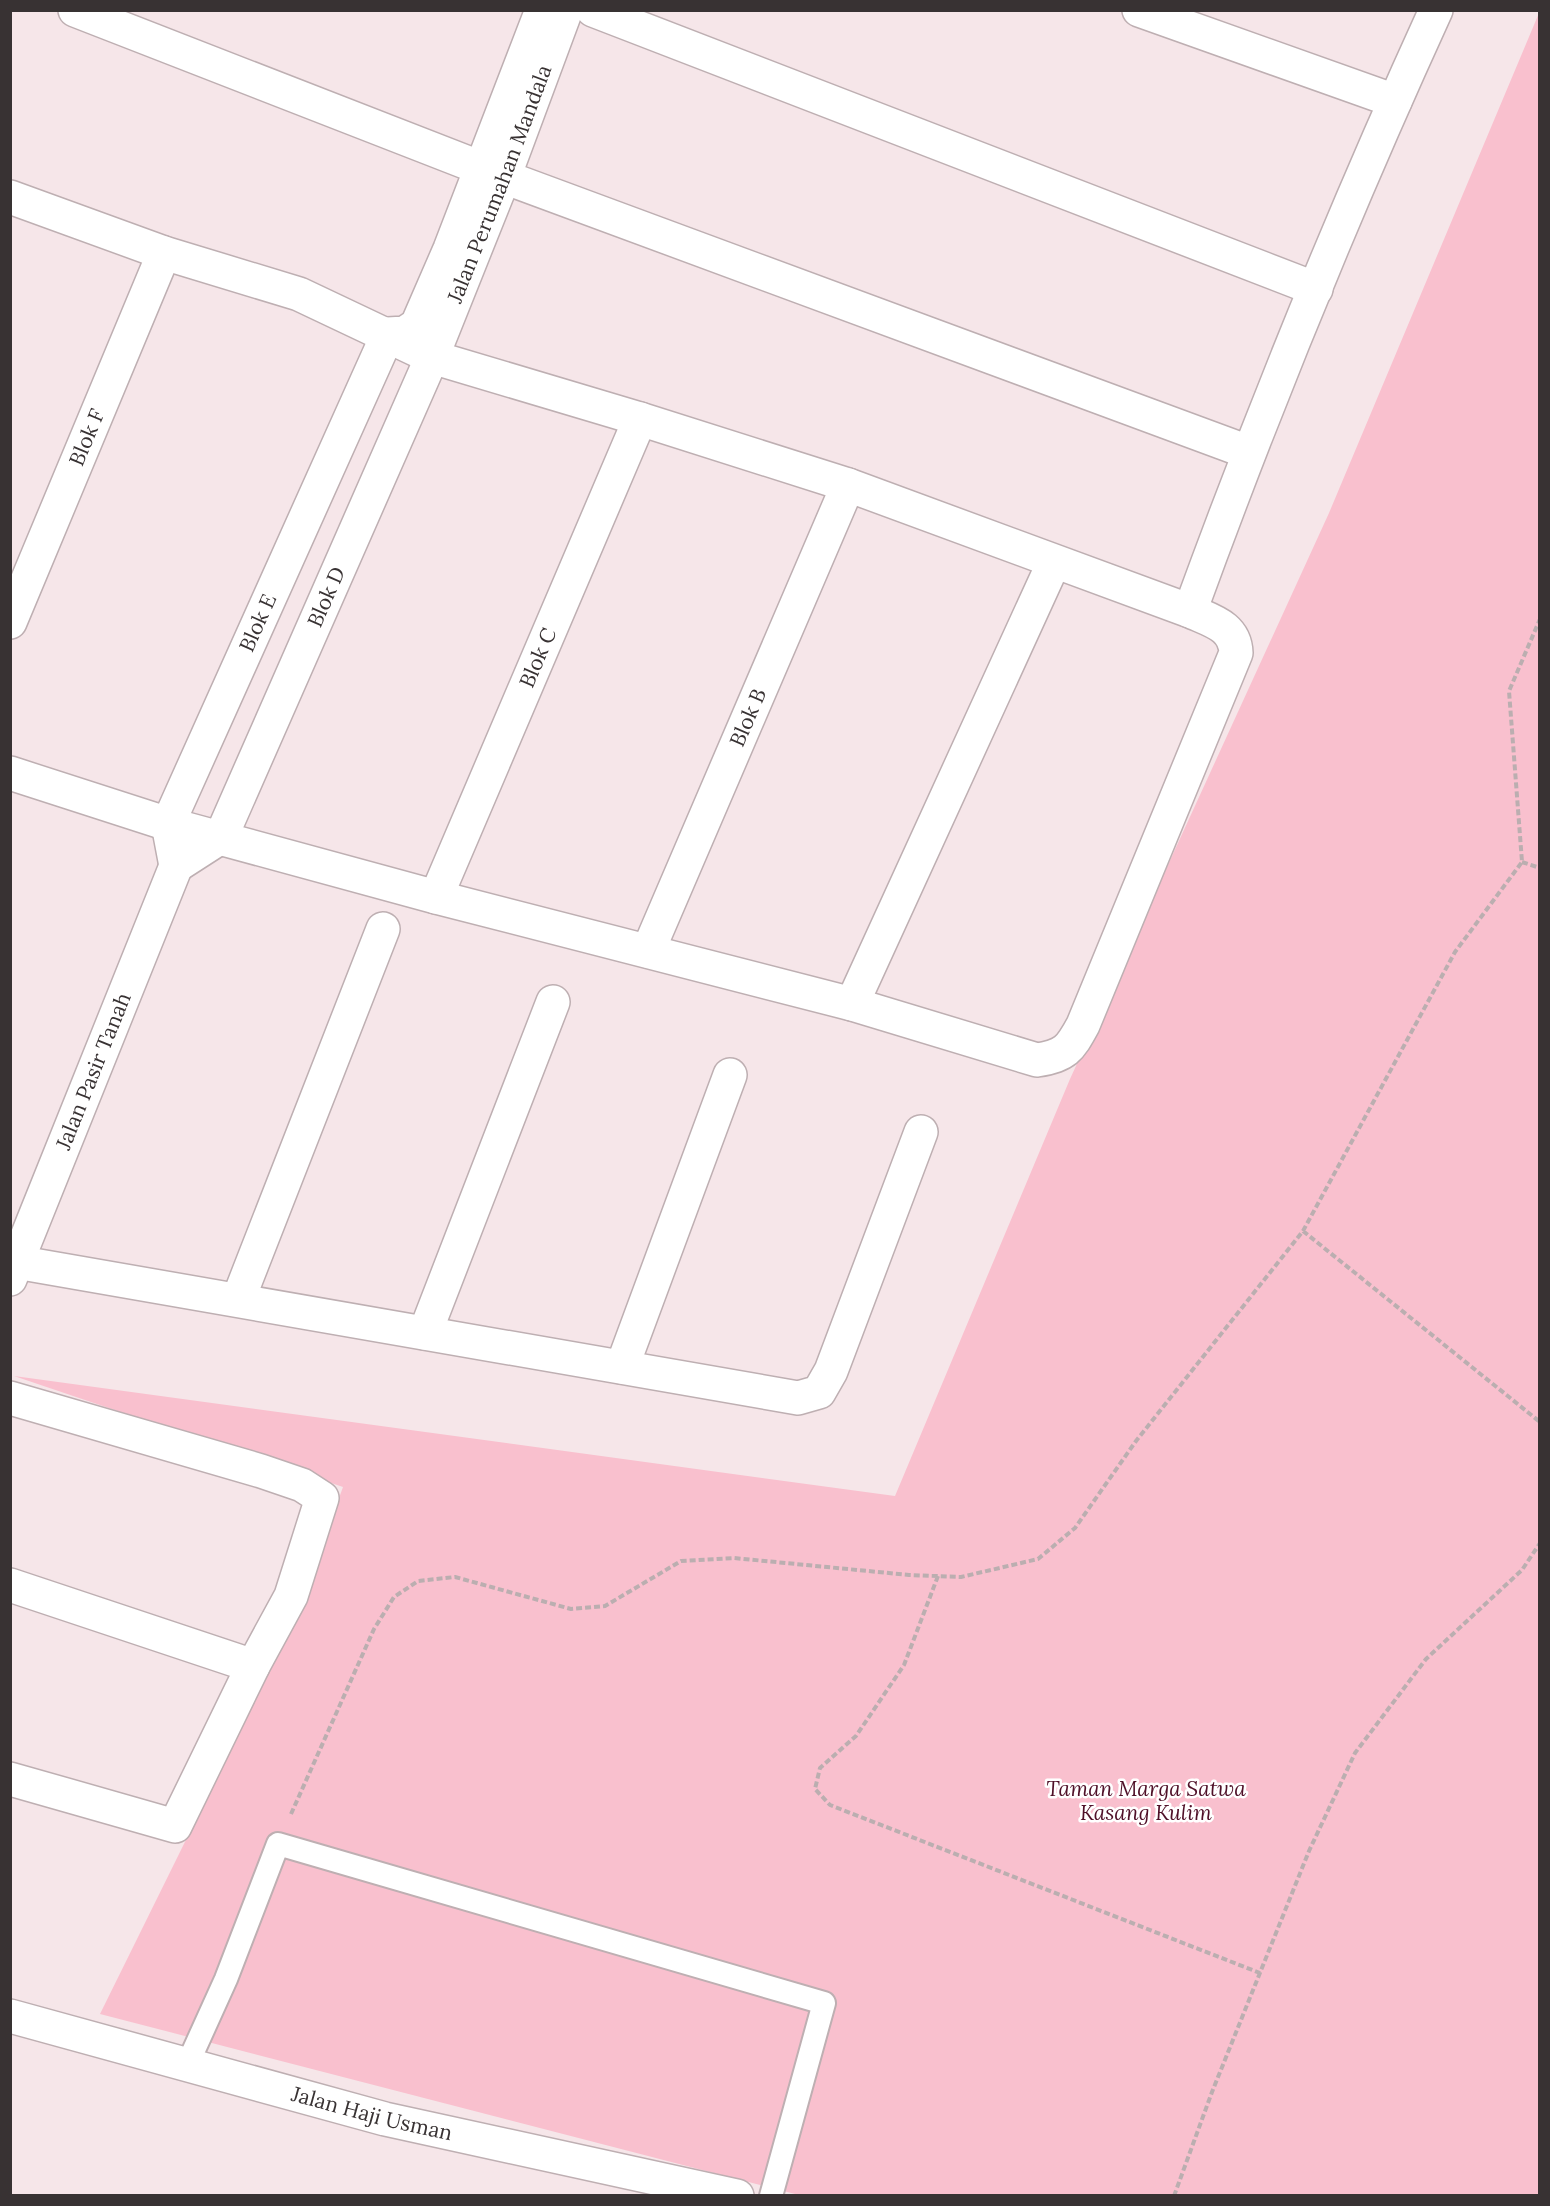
<svg xmlns="http://www.w3.org/2000/svg" width="1550" height="2206" font-family="Lora,serif">
<style>
.green{fill:#f9c0ce}
.lines{fill:none;stroke-linecap:round;stroke-linejoin:round}
.service-casing{stroke:#beafb2;stroke-width:26}
.minor-casing{stroke:#beafb2;stroke-width:36}
.path{stroke:#bbaeb0;stroke-width:4;stroke-dasharray:6 3;stroke-linecap:butt}
.service{stroke:#fff;stroke-width:22}
.minor{stroke:#fff;stroke-width:33}
.labels{text-anchor:middle;stroke-width:5;stroke-linejoin:round;paint-order:stroke}
.street-label{font-size:21px;fill:#383233;stroke:#fff}
.park-label{font-size:21px;font-style:italic;fill:#4f1028;stroke:#fff}
</style>
<rect width="100%" height="100%" fill="#f6e6e9"/>
<path class="green" d="M1539 13V2195H799L100 2014 296 1617 343 1487 14 1376 895 1496 1070 1079 1329 513Z"/>
<g class="lines">
<g class="service-casing">
<path id="service" d="M188 2063 226 1979 278 1844 824 2003 771 2196"/>
</g>
<g class="minor-casing">
<g id="minor">
<path d="M75 10 504 177 1248 452"/>
<path id="s1" d="M542 10 450 249 417 325 405 333 388 334 168 824 176 866 221 837 432 357 504 177 566 10"/>
<path d="M593 10 1316 289"/>
<path d="M1139 10 1395 101"/>
<path d="M10 197 164 253 299 294 432 357 640 419 848 485 1190 611C1212 621 1235 626 1236 653L1083 1025C1070 1049 1065 1056 1037 1060L852 1004 436 897 168 824 10 773"/>
<path d="M1190 611C1264 408 1346 207 1436 10"/>
<path id="s2" d="M10 622 164 253"/>
<path id="s3" d="M436 897 640 419"/>
<path id="s4" d="M648 951 848 485"/>
<path d="M852 1004 1054 562"/>
<path d="M16 1262 798 1398 819 1392 831 1371 921 1132"/>
<path id="s5" d="M10 1279 176 866"/>
<path d="M238 1300 383 929"/>
<path d="M425 1333 553 1002"/>
<path d="M622 1367 730 1075"/>
<path d="M10 1398 261 1471 302 1485 322 1498 291 1596 253 1666 10 1585"/>
<path d="M10 1779 175 1826 253 1666"/>
<path id="s6" d="M10 2016 385 2119 737 2196"/>
</g>
</g>
<path class="path" d="M1522 862 1540 868
M1303 1231 1540 1422
M938 1576 904 1665 856 1736 820 1768 815 1789 830 1805 1260 1973
M291 1814 374 1629 394 1597 418 1581 455 1577 571 1609 605 1606 681 1561 734 1558 909 1575 961 1577 1038 1559 1075 1528 1136 1441 1303 1231 1455 952 1522 862 1509 691 1540 619
M1174 2196 1212 2092 1309 1851 1355 1753 1426 1659 1522 1570 1540 1543"/>
<use href="#service" class="service"/>
<use href="#minor" class="minor"/>
</g>
<g class="labels">
<g class="street-label">
<text dy="7" stroke="none"><textPath href="#s1" startOffset="1714">Jalan Perumahan Mandala</textPath></text>
<text dy="7" stroke="none"><textPath href="#s2" startOffset="200">Blok F</textPath></text>
<text dy="7" stroke="none"><textPath href="#s1" startOffset="1266">Blok D</textPath></text>
<text transform="translate(258 623) rotate(-66)" y="7">Blok E</text>
<text dy="7" stroke="none"><textPath href="#s3" startOffset="260">Blok C</textPath></text>
<text dy="7" stroke="none"><textPath href="#s4" startOffset="254">Blok B</textPath></text>
<text dy="7" stroke="none"><textPath href="#s5" startOffset="224">Jalan Pasir Tanah</textPath></text>
<text dy="7" stroke="none"><textPath href="#s6" startOffset="375">Jalan Haji Usman</textPath></text>
</g>
<g class="park-label">
<text x="1146" y="1796">Taman Marga Satwa<tspan x="1146" dy="24">Kasang Kulim</tspan></text>
</g>
</g>
<rect width="1550" height="2206" fill="none" stroke="#383233" stroke-width="24"/>
</svg>
